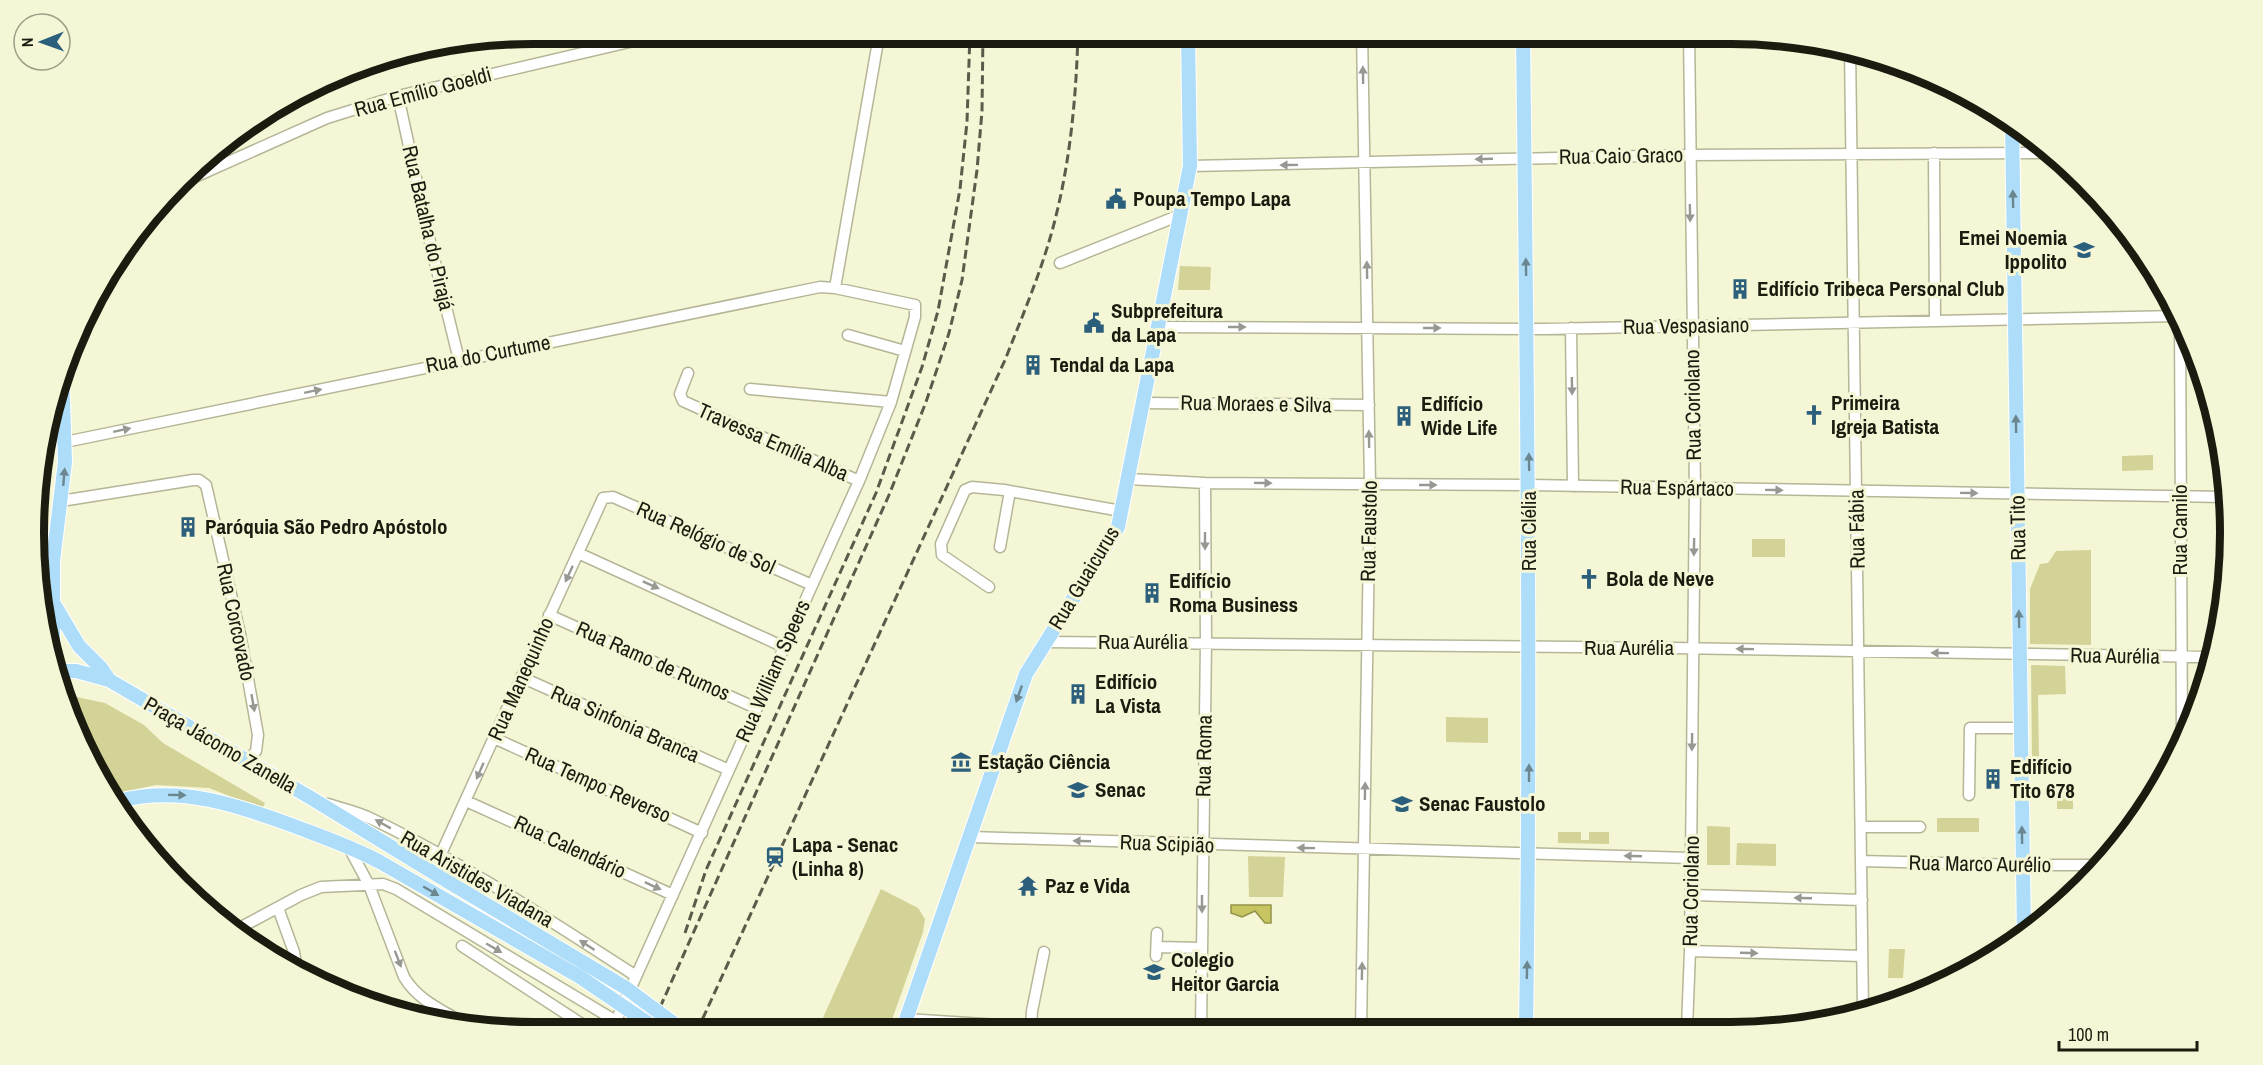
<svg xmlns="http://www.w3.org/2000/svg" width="2263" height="1065" font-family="'Archivo Narrow',sans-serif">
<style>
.green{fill:#d3d397}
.water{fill:#c6c561;stroke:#939248;stroke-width:1.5}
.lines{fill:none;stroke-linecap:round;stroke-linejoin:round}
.minor-casing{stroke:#b5b697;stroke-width:13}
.major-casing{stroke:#fff;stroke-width:16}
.minor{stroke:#fff;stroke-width:10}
.major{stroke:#adddf8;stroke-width:14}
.rail{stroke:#5b5b4a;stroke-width:3;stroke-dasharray:9 4.5;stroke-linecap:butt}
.major-bridge-casing{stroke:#fff;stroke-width:16;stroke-linecap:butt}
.major-bridge{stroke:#adddf8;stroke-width:14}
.oneway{fill:#989893}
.oneway2{fill:#6b868f}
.labels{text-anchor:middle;stroke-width:6;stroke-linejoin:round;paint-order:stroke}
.street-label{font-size:21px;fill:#1b1b0f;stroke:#f5f6d6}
.poi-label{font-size:21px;font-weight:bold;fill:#1b1b0f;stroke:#f5f6d6;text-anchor:start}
.rim{fill:none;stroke:#1b1b0f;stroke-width:8}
</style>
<rect width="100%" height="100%" fill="#f5f6d6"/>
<path class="green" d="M1180 266 1211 267 1210 290H1178Z
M2153 455V470L2122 471V456Z
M1752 539H1785V557H1752Z
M2091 550V645L2030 644V589L2040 564 2048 563 2056 551Z
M2031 665 2065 666 2066 694 2038 695 2039 759H2032Z
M67 695 105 703 144 725 163 743 265 803 262 809 209 788 156 785 114 794 85 754Z
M1446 717 1488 718V743L1446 742Z
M2057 786H2073V809H2057Z
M1937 818H1979V832H1937Z
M1707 826 1730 827V865H1707Z
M1558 832H1581V840H1589V832H1609V844L1558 843Z
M1737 843 1776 844V866L1736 865Z
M1248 856 1285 857 1283 897H1249Z
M881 889 918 908 925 919 923 932 888 1031H817Z
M1889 949H1905L1903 978H1888Z"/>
<path class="water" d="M1231 905H1271V923H1265L1255 911 1242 917 1231 913Z"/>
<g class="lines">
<g class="minor-casing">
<path id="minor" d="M1850 49 1863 1010
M398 96 430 242 459 360
M1934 153 1935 321
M1190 166 1689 155 2052 153
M188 180 327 118 398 96 668 33
M1060 263 1180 215
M835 288 877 47V33
M2180 319 2182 741
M1158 327 1544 329 2179 316
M1571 328 1573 486
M848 335 905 351
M688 373 680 394 683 401 859 481
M750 389 891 402
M1143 403 1369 405
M65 442 820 287 835 288 915 305V317L891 402 859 481 611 1032
M1128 479 1205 483 1529 485 2226 497
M61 501 193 480H199L206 485 240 634 258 735 256 751 248 761
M1000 547 1010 491
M578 553 784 647
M989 587 942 555 941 544 965 490 972 487 1004 490 1121 511
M549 615 756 708
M1046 642 1673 648 2212 657
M521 677 729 770
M494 738 702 833
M1969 795 1970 728H2020
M466 801 673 895
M328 804C343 809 358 812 372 819 462 862 552 922 636 976
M1861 827H1920
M970 837 1691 858
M348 846 369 885 404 977C419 1002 445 1011 468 1026
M440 856 603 498 613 497 812 585
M1861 861 2022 865H2099
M1691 895 1862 900
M278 908 294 952 297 970
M234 931 301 895 321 887 383 884 396 889 616 1021
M462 946 594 1032
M1157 947 1202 948
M1690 951 1862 956
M1156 956 1157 933
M409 1014 425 1016 450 1024
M906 1019 1031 1027 1134 1030
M1031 1027 1032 1011 1044 952
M1687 1028 1690 951 1695 488 1689 33
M1361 1029 1370 484 1362 33
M1201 1030 1206 642 1205 483"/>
</g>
<g class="major-casing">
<path id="major" d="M1523 33C1527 365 1531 697 1526 1029
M2012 120 2024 935
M41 493 42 446
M54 604 79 646 101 668 109 680
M53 648V561L65 462 62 370
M60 671H76L109 680 311 798 452 884
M119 801C180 785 237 805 294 826 323 837 352 847 380 862
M902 1031 1026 674 1118 527 1190 166 1188 33"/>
</g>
<use href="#minor" class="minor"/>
<use href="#major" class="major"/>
<path class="rail" d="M685 933 706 870 876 493 922 367 938 311 960 189 967 122 970 33
M697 1031 1005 360C1020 322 1036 284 1048 245 1069 176 1076 104 1078 33
M649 1032 889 495 926 402 949 333 962 280 977 170 982 111 983 33"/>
<g class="major-bridge-casing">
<path id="major-bridge" d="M380 862 580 977 661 1032
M452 884 626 988 684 1031"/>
</g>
<use href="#major-bridge" class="major-bridge"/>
</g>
<defs><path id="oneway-solid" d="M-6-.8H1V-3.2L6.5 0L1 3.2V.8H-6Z" transform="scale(1.5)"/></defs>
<g class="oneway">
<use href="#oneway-solid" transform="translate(1363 75) rotate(-91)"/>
<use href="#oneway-solid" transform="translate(1484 159) rotate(178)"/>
<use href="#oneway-solid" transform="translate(1289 165) rotate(179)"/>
<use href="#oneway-solid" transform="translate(1690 213) rotate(89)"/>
<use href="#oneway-solid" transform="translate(1367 270) rotate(-91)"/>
<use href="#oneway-solid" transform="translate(1237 327)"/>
<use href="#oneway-solid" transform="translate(1432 328)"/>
<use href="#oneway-solid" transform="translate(1572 386) rotate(89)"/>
<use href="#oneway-solid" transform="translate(313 391) rotate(-12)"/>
<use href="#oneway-solid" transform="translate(122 430) rotate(-12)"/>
<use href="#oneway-solid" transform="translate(1369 439) rotate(-91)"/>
<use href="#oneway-solid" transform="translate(1263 483) rotate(1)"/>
<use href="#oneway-solid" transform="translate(1428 485)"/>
<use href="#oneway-solid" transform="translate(1774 490) rotate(1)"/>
<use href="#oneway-solid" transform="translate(1969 493) rotate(1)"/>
<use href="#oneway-solid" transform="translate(1205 541) rotate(90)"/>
<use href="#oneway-solid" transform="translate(1694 547) rotate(91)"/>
<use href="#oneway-solid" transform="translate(569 574) rotate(115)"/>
<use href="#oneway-solid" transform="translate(651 585) rotate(24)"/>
<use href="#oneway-solid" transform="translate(1745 649) rotate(-179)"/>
<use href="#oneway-solid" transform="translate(1940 653) rotate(-179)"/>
<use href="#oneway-solid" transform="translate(253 703) rotate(80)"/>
<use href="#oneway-solid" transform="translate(1692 742) rotate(91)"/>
<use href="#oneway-solid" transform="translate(480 771) rotate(114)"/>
<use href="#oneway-solid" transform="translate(1365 791) rotate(-89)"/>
<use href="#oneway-solid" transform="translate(383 824) rotate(-151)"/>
<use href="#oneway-solid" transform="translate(1082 841) rotate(-178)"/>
<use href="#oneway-solid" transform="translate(1306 848) rotate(-179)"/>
<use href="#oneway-solid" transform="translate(1633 856) rotate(-178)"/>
<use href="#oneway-solid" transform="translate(653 886) rotate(25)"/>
<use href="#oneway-solid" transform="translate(1803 898) rotate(-178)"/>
<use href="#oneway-solid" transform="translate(1202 904) rotate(90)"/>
<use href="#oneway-solid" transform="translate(587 945) rotate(-147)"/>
<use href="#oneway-solid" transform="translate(494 948) rotate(30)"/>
<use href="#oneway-solid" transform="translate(1749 953) rotate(2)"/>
<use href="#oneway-solid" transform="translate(398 959) rotate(69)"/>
<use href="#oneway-solid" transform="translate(1362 971) rotate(-89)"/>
</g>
<g class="oneway2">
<use href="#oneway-solid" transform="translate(2013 199) rotate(-91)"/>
<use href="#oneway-solid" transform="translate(1526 267) rotate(-91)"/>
<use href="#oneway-solid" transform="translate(2016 424) rotate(-91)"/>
<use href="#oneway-solid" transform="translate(1529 462) rotate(-91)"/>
<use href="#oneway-solid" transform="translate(64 477) rotate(-85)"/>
<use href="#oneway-solid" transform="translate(2019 619) rotate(-91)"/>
<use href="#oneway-solid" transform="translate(1019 694) rotate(109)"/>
<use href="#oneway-solid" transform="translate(1529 773) rotate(-90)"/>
<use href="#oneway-solid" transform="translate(177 795) rotate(1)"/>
<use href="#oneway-solid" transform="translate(2022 835) rotate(-91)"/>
<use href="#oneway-solid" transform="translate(431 891) rotate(30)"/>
<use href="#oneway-solid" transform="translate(1527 970) rotate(-89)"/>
</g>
<defs>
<g id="civic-bare" transform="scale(1.62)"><path d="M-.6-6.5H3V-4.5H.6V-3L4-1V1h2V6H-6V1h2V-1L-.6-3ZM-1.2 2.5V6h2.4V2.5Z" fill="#2b5f7b" stroke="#f5f6d6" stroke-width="2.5" paint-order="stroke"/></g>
<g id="school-bare" transform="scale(1.62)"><path d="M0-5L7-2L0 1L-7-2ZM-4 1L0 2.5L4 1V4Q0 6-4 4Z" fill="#2b5f7b" stroke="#f5f6d6" stroke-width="2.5" paint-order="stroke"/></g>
<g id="building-bare" transform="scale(1.62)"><path d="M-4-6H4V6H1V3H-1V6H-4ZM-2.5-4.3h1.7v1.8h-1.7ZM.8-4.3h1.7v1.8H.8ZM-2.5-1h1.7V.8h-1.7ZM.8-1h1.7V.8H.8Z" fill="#2b5f7b" stroke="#f5f6d6" stroke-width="2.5" paint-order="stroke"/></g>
<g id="church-bare" transform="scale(1.62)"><path d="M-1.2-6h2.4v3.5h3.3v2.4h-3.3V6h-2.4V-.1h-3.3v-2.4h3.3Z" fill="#2b5f7b" stroke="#f5f6d6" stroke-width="2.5" paint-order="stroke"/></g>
<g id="museum-bare" transform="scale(1.62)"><path d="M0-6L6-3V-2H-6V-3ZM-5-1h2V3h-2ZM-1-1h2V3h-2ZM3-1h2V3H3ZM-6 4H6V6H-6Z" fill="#2b5f7b" stroke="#f5f6d6" stroke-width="2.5" paint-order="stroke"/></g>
<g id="university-bare" transform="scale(1.62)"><path d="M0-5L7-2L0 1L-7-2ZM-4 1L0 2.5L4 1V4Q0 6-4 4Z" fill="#2b5f7b" stroke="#f5f6d6" stroke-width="2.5" paint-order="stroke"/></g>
<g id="station-bare" transform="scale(1.62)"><path d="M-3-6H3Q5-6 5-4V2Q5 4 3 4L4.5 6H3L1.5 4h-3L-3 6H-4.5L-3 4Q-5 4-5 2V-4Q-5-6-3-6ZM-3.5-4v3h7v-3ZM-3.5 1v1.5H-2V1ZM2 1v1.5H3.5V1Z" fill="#2b5f7b" stroke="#f5f6d6" stroke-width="2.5" paint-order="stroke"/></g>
<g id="temple-bare" transform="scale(1.62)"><path d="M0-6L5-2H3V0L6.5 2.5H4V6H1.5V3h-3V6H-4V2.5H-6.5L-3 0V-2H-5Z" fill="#2b5f7b" stroke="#f5f6d6" stroke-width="2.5" paint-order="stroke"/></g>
</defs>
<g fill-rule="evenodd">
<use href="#civic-bare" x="1116" y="199"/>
<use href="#school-bare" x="2084" y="250"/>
<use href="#building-bare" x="1740" y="289"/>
<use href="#civic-bare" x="1094" y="323"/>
<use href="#building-bare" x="1033" y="365"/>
<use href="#church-bare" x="1814" y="415"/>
<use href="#building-bare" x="1404" y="416"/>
<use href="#building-bare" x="188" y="527"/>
<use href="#church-bare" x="1589" y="579"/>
<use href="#building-bare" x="1152" y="593"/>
<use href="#building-bare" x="1078" y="694"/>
<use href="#museum-bare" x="961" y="762"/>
<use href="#building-bare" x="1993" y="779"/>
<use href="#university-bare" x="1078" y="790"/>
<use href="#university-bare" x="1402" y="804"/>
<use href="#station-bare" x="775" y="857"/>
<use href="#temple-bare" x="1028" y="886"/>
<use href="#school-bare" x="1154" y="972"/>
</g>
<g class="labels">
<g class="street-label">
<text transform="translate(423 92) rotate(-15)" y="7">Rua Emílio Goeldi</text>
<text transform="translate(1621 156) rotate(-1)" y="7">Rua Caio Graco</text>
<text transform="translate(428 228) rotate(77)" y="7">Rua Batalha do Pirajá</text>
<text transform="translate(1686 326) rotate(-1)" y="7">Rua Vespasiano</text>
<text transform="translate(488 354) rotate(-11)" y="7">Rua do Curtume</text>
<text transform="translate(1256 404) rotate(1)" y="7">Rua Moraes e Silva</text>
<text transform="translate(1693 405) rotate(-91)" y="7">Rua Coriolano</text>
<text transform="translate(773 442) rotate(24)" y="7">Travessa Emília Alba</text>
<text transform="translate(1677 488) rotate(1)" y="7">Rua Espártaco</text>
<text transform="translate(2018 528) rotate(-91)" y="7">Rua Tito</text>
<text transform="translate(1857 529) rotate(-91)" y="7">Rua Fábia</text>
<text transform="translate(2180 530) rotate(-90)" y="7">Rua Camilo</text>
<text transform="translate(1369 531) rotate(-89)" y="7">Rua Faustolo</text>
<text transform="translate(1529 531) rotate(-90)" y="7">Rua Clélia</text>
<text transform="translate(706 538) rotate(24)" y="7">Rua Relógio de Sol</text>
<text transform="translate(1084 578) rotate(-59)" y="7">Rua Guaicurus</text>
<text transform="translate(236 622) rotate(78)" y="7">Rua Corcovado</text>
<text x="1143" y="649">Rua Aurélia</text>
<text x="1629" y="655">Rua Aurélia</text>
<text transform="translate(2115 656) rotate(1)" y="7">Rua Aurélia</text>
<text transform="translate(653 661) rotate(24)" y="7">Rua Ramo de Rumos</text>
<text transform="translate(773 671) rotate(-66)" y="7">Rua William Speers</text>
<text transform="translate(521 679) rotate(-66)" y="7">Rua Manequinho</text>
<text transform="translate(625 724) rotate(24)" y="7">Rua Sinfonia Branca</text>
<text transform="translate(220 745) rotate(30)" y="7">Praça Jácomo Zanella</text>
<text transform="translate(1204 756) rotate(-89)" y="7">Rua Roma</text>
<text transform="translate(598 785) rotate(24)" y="7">Rua Tempo Reverso</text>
<text transform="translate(1167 844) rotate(2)" y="7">Rua Scipião</text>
<text transform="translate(570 847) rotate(25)" y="7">Rua Calendário</text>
<text transform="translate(1980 864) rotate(1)" y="7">Rua Marco Aurélio</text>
<text transform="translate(477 879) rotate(30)" y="7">Rua Aristides Viadana</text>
<text transform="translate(1691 891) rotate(-89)" y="7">Rua Coriolano</text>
</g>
<g class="poi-label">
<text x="1133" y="206">Poupa Tempo Lapa</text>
<text x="2067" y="245" text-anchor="end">Emei Noemia<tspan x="2067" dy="24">Ippolito</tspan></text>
<text x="1757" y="296">Edifício Tribeca Personal Club</text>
<text x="1111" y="318">Subprefeitura<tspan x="1111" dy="24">da Lapa</tspan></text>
<text x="1050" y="372">Tendal da Lapa</text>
<text x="1831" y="410">Primeira<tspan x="1831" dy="24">Igreja Batista</tspan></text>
<text x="1421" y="411">Edifício<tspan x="1421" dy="24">Wide Life</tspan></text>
<text x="205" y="534">Paróquia São Pedro Apóstolo</text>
<text x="1606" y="586">Bola de Neve</text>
<text x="1169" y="588">Edifício<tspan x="1169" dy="24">Roma Business</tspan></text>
<text x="1095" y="689">Edifício<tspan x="1095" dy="24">La Vista</tspan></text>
<text x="978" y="769">Estação Ciência</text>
<text x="2010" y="774">Edifício<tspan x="2010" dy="24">Tito 678</tspan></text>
<text x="1095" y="797">Senac</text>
<text x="1419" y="811">Senac Faustolo</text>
<text x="792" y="852">Lapa - Senac<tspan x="792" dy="24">(Linha 8)</tspan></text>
<text x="1045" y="893">Paz e Vida</text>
<text x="1171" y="967">Colegio<tspan x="1171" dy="24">Heitor Garcia</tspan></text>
</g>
</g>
<path d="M0 0H2263V1065H0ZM533 44H1731A489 489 0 0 1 2220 533V533A489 489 0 0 1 1731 1022H533A489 489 0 0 1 44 533V533A489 489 0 0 1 533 44Z" fill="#f5f6d6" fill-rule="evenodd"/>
<path class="rim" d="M533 44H1731A489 489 0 0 1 2220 533V533A489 489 0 0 1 1731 1022H533A489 489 0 0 1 44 533V533A489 489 0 0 1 533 44Z"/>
<g transform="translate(42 42) rotate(269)"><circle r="28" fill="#f5f6d6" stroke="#9e9e86" stroke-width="1.5"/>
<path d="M0-4.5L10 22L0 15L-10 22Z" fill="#2b5f7b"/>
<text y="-9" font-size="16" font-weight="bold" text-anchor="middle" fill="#1b1b0f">N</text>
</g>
<path d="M2059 1041v9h138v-9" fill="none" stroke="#1b1b0f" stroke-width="3"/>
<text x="2068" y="1041" font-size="18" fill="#1b1b0f" stroke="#f5f6d6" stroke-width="4.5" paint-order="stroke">100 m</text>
</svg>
